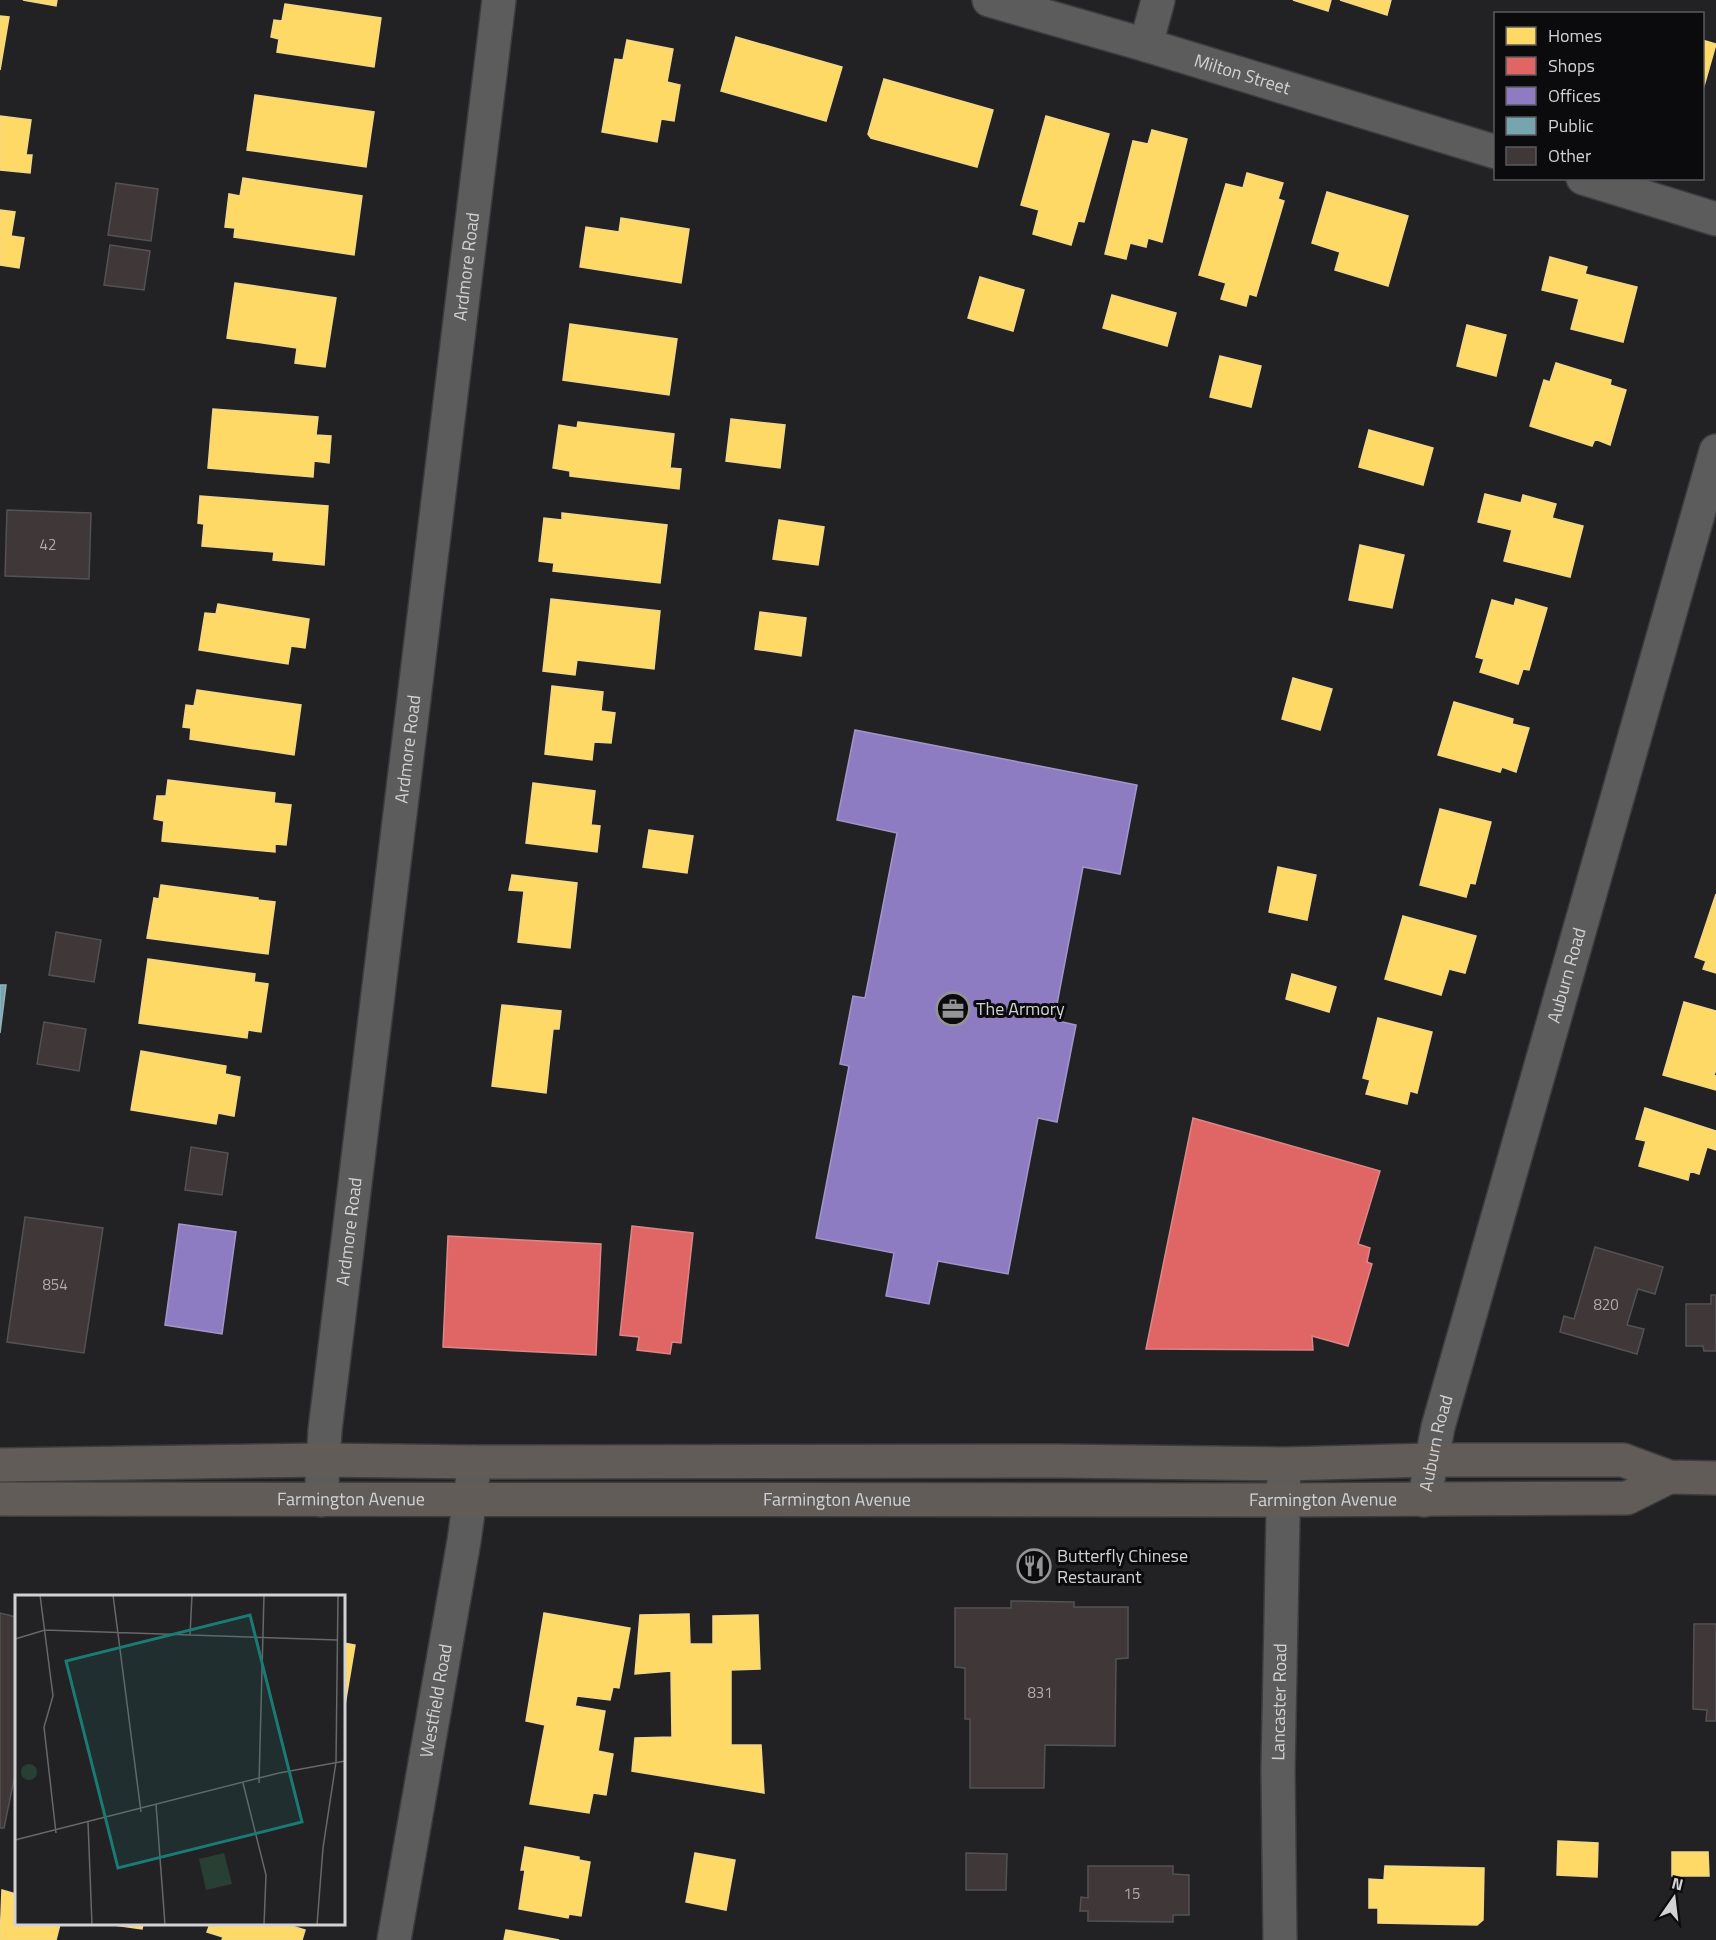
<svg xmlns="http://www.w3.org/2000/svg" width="1716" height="1940" font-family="'Titillium Web',sans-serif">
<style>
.homes{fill:#ffd966;stroke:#f2d787;stroke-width:1.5}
.shops{fill:#e06666;stroke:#dc8687;stroke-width:1.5}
.offices{fill:#8e7cc3;stroke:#a296c8;stroke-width:1.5}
.public{fill:#76a5af;stroke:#92b2ba;stroke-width:1.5}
.building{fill:#403738;stroke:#535253;stroke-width:1.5}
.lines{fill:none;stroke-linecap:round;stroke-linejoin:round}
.street-casing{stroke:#3c3c3e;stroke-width:36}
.primary-casing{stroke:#3c3c3e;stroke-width:36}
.street{stroke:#5c5c5d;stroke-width:33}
.primary{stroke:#615c57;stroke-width:33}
.labels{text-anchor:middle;stroke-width:6;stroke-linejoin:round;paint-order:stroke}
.number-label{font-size:15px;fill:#aeabae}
.street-label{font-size:18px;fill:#d2d2d5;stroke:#0b0b0d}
.poi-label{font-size:18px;fill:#d2d2d5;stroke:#0b0b0d;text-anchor:start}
.inset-road{fill:none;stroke:#68686b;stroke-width:1.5}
.view{fill:#197b73;fill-opacity:0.15;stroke:#197b73;stroke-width:3}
.inset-edge{fill:none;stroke:#d2d2d5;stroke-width:3}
</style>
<rect width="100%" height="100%" fill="#222225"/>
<path class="homes" d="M23 0H57L56 6Z
M1293 0H1331L1328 11Z
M1340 0H1391L1387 15Z
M285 4 381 18 374 67 277 52 279 39 271 37 274 20 282 21Z
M0 16 9 17 0 70Z
M736 37 842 67 826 121 721 91Z
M627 40 673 49 667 82 680 85 674 121 661 119 657 142 602 132 615 59 623 60Z
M1702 40 1716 44 1702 93Z
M884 79 993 110 977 167 871 138 868 134Z
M255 95 374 112 366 167 247 150Z
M0 116 31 120 26 155H32L30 173 0 170Z
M1046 116 1109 134 1084 222 1078 221 1071 245 1033 234 1039 210 1021 205Z
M1152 130 1187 139 1162 242 1148 238 1146 247 1130 243 1126 259 1105 254 1133 141 1148 144Z
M1247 173 1283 183 1278 199 1284 201 1256 296 1249 294 1246 306 1221 299 1226 283 1199 275 1226 184 1243 188Z
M243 178 362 196 354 255 234 237 235 228 225 227 229 194 240 196Z
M1327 192 1408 216 1388 286 1335 270 1340 252 1312 243Z
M0 210 15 212 11 236 24 238 19 268 0 265Z
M621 218 689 229 681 283 580 267 586 227 619 232Z
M1550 257 1587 267 1585 274 1637 287 1623 342 1571 329 1579 299 1542 290Z
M980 277 1024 290 1013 331 968 318Z
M235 283 336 298 325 367 295 363 297 348 227 338Z
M1112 295 1176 313 1167 346 1103 328Z
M570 324 677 339 669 395 563 380Z
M1467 325 1506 335 1496 376 1457 366Z
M1220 356 1261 366 1251 407 1210 397Z
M1556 363 1611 380 1610 385 1626 390 1610 445 1595 439 1592 446 1530 426 1544 380 1550 382Z
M213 409 318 417 316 435 331 436 329 463 314 461 313 477 208 468Z
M731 419 785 425 780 468 726 461Z
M578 422 674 434 670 468 681 469 679 489 570 476V471L553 468 559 425 577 428Z
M1369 430 1433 448 1423 485 1359 467Z
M1485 494 1521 503 1523 495 1556 504 1552 518 1583 526 1570 577 1504 561 1512 530 1478 522Z
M200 496 328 506 324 565 273 560 274 552 202 546 204 524 198 523Z
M562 513 667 525 660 583 553 571 554 563 539 561 544 518 562 520Z
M779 520 824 527 818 565 773 559Z
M1360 545 1404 555 1392 608 1349 600Z
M551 599 660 611 654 669 577 660 575 675 543 671Z
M1516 599 1547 608 1529 670 1523 669 1518 684 1480 672 1484 659 1476 657 1492 600 1514 606Z
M218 604 309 619 305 648 291 646 288 664 199 650 205 613 216 614Z
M760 612 806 618 801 656 755 649Z
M1293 678 1332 689 1320 730 1282 719Z
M552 686 603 692 601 711 615 713 611 743 594 742 592 760 545 754Z
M197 690 301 705 294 755 190 739 191 728 183 727 186 705 194 706Z
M1454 702 1513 719 1512 724 1529 728 1516 772 1502 767 1500 772 1438 755Z
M168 780 275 793 274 803 291 805 286 845 275 844V852L162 841 164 821 154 819 157 796H166Z
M533 783 595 791 591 825 600 826 597 852 526 843Z
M1440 809 1491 822 1475 884 1470 883 1466 897 1420 885Z
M649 830 693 836 687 873 643 867Z
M1278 867 1316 875 1307 920 1269 912Z
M512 875 577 883 570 948 518 942 524 891 509 890Z
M161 885 258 898V900L275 902 268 954 147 938 154 898 159 899Z
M1716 894V973L1703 969 1706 961 1695 957Z
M1403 916 1476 936 1465 973 1449 969 1441 995 1385 979Z
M148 959 255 974 254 982 268 984 261 1032 248 1030 247 1038 139 1023Z
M1292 974 1336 987 1329 1012 1286 999Z
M1684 1002 1716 1011V1070L1714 1075 1716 1076V1090L1663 1075Z
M502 1005 561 1011 559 1029H553L546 1093 492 1086Z
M1378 1018 1432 1032 1417 1093 1410 1091 1407 1104 1366 1094 1370 1080 1363 1078Z
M141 1051 226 1066 225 1074 240 1077 234 1116 218 1113 216 1124 131 1110Z
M1645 1108 1716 1131V1150L1707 1147 1699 1174 1690 1171 1688 1180 1639 1166 1646 1141 1636 1139Z
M544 1613 630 1628 619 1688 613 1687 610 1700 577 1696 575 1706 605 1711 598 1751 613 1754 606 1795 593 1793 589 1813 530 1804 545 1725 526 1721Z
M689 1614 690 1644H713V1616L758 1615 760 1669 731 1670V1745H761L764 1793 632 1771 635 1738 672 1737 671 1671 635 1674 640 1615Z
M344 1643 355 1645 344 1711Z
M1558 1841 1598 1843 1597 1877 1557 1875Z
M525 1847 579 1857V1860L590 1862 581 1916 569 1914 568 1918 519 1909 525 1870H521Z
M1672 1852H1708L1709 1876H1672Z
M695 1853 735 1860 726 1910 686 1902Z
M1385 1866 1484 1868 1483 1920 1477 1925 1378 1923V1908H1369V1879L1384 1880Z
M2 1890 16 1894V1924H60L56 1940H0Z
M107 1924H143L142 1929Z
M210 1924H285L305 1930 302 1940H222L223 1937 207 1932Z
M506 1930 559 1940H504Z"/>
<path class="shops" d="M1193 1118 1380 1171 1358 1244 1370 1248 1367 1262 1372 1264 1348 1346 1312 1336 1313 1350 1146 1349Z
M632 1226 693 1233 681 1343 672 1342 670 1354 637 1350 639 1337 620 1335Z
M448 1236 601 1244 596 1355 443 1347Z"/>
<path class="offices" d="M855 730 1137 785 1120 874 1083 867 1054 1020 1076 1025 1057 1122 1038 1118 1008 1274 938 1261 929 1304 886 1296 894 1253 816 1238 849 1066 840 1064 853 996 865 998 897 833 837 820Z
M179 1224 236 1232 222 1334 165 1325Z"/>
<path class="public" d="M0 985H6L0 1033Z"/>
<path class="building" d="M116 183 158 189 151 241 108 235Z
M110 245 150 251 144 290 104 285Z
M7 510 91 513 89 579 5 576Z
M56 932 101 940 94 982 49 975Z
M44 1022 86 1029 79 1071 37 1064Z
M191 1147 228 1153 222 1195 185 1190Z
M25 1217 103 1228 84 1353 7 1342Z
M1595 1247 1663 1267 1655 1294 1638 1289 1627 1325 1644 1329 1637 1354 1560 1332 1564 1316 1574 1319Z
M1711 1295H1716V1351H1704L1703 1346H1686V1304H1711Z
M1011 1601 1074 1602V1607H1128V1658L1116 1659 1115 1746 1045 1745 1044 1788H970V1719H965V1668L955 1667V1608H1011Z
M0 1613 16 1617V1770L4 1828H0Z
M1694 1624H1716V1721H1706L1707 1710 1693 1709Z
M966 1853 1007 1854 1006 1890H966Z
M1088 1866H1173V1874L1189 1875V1915H1173V1922L1088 1921V1911H1080L1081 1897 1088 1898Z"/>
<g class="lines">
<g class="street-casing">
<g id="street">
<path id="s1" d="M989 0 1146 45 1496 152"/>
<path d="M1146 45 1158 0"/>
<path d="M1583 178 1716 219"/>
<path id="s2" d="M321 1500 325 1430 499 0"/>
<path id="s3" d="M1424 1500 1438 1427 1716 451"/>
<path id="s4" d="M394 1940 464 1541 475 1462"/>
<path id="s5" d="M1280 1940 1278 1770 1284 1464"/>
</g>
</g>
<g class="primary-casing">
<g id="primary">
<path d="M0 1465 322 1460 475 1462 1058 1461 1284 1464 1431 1460H1623L1669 1477 1716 1478"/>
<path id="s6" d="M0 1499 1282 1500 1627 1498 1669 1477"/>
</g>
</g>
<use href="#street" class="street"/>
<use href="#primary" class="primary"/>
</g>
<defs>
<g id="office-ring" transform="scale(1.725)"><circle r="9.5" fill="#0b0b0d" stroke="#949497" stroke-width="1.5"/><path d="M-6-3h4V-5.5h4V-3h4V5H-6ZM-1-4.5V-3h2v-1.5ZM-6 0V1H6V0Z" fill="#949497"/></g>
<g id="restaurant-ring" transform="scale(1.725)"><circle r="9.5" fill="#0b0b0d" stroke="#949497" stroke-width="1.5"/><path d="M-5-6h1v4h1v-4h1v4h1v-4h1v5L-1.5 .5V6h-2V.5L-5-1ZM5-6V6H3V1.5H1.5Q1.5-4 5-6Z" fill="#949497"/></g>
</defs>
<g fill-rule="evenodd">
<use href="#office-ring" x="953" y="1009"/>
<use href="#restaurant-ring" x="1034" y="1566"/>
</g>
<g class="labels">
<g class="number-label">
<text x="48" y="550">42</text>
<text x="55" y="1290">854</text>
<text x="1606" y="1310">820</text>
<text x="1040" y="1698">831</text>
<text x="1132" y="1899">15</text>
</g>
<g class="street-label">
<text dy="6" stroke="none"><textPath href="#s1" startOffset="264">Milton Street</textPath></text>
<text dy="6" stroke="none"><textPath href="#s2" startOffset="1242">Ardmore Road</textPath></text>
<text dy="6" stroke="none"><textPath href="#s2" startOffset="756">Ardmore Road</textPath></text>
<text dy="6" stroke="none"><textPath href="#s3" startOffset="544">Auburn Road</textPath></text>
<text dy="6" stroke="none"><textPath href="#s2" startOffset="270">Ardmore Road</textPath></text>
<text dy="6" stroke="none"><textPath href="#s3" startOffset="58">Auburn Road</textPath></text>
<text dy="6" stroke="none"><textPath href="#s6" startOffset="351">Farmington Avenue</textPath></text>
<text dy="6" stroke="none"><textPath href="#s6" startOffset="837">Farmington Avenue</textPath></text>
<text dy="6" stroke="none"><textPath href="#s6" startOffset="1323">Farmington Avenue</textPath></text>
<text dy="6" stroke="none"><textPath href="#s4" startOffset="243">Westfield Road</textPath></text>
<text dy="6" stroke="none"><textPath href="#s5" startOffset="238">Lancaster Road</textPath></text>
</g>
<g class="poi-label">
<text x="976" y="1015">The Armory</text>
<text x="1057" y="1562">Butterfly Chinese<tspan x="1057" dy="21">Restaurant</tspan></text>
</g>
</g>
<g transform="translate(15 1595)">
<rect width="330" height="330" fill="#222225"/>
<path d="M6 177a8 8 0 1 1 16 0a8 8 0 1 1-16 0ZM209 258 217 289 191 295 184 264Z" fill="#283f34"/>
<path class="inset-road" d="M25 0 38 101 29 132 41 238M98 0 126 217M175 40 177 0M0 44 30 35 323 45M321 167 323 0M228 188 251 280 249 330M244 188 249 0M141 209 150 330M73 227 77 330M0 245 264 178 330 166M302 330 308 253 321 167"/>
<path class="view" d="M235 20 287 227 103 273 51 66Z"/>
<rect width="330" height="330" class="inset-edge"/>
</g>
<rect x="1494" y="12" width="210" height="168" fill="#0b0b0d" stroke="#5b5b5d" stroke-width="1.5"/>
<rect x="1506" y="27" width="30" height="18" fill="#ffd966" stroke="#5b5b5d" stroke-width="1.5"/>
<text x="1548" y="42" font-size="18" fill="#d2d2d5">Homes</text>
<rect x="1506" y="57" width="30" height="18" fill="#e06666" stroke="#5b5b5d" stroke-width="1.5"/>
<text x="1548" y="72" font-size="18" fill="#d2d2d5">Shops</text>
<rect x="1506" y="87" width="30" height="18" fill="#8e7cc3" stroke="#5b5b5d" stroke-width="1.5"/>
<text x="1548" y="102" font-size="18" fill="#d2d2d5">Offices</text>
<rect x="1506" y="117" width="30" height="18" fill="#76a5af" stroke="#5b5b5d" stroke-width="1.5"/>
<text x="1548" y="132" font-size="18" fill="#d2d2d5">Public</text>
<rect x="1506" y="147" width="30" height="18" fill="#403738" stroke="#5b5b5d" stroke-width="1.5"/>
<text x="1548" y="162" font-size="18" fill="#d2d2d5">Other</text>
<g transform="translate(1674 1898) rotate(14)" stroke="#0b0b0d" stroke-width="4.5" paint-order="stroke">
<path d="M0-4.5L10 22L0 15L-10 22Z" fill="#d2d2d5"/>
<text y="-9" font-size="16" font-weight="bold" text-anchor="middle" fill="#d2d2d5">N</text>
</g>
</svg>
